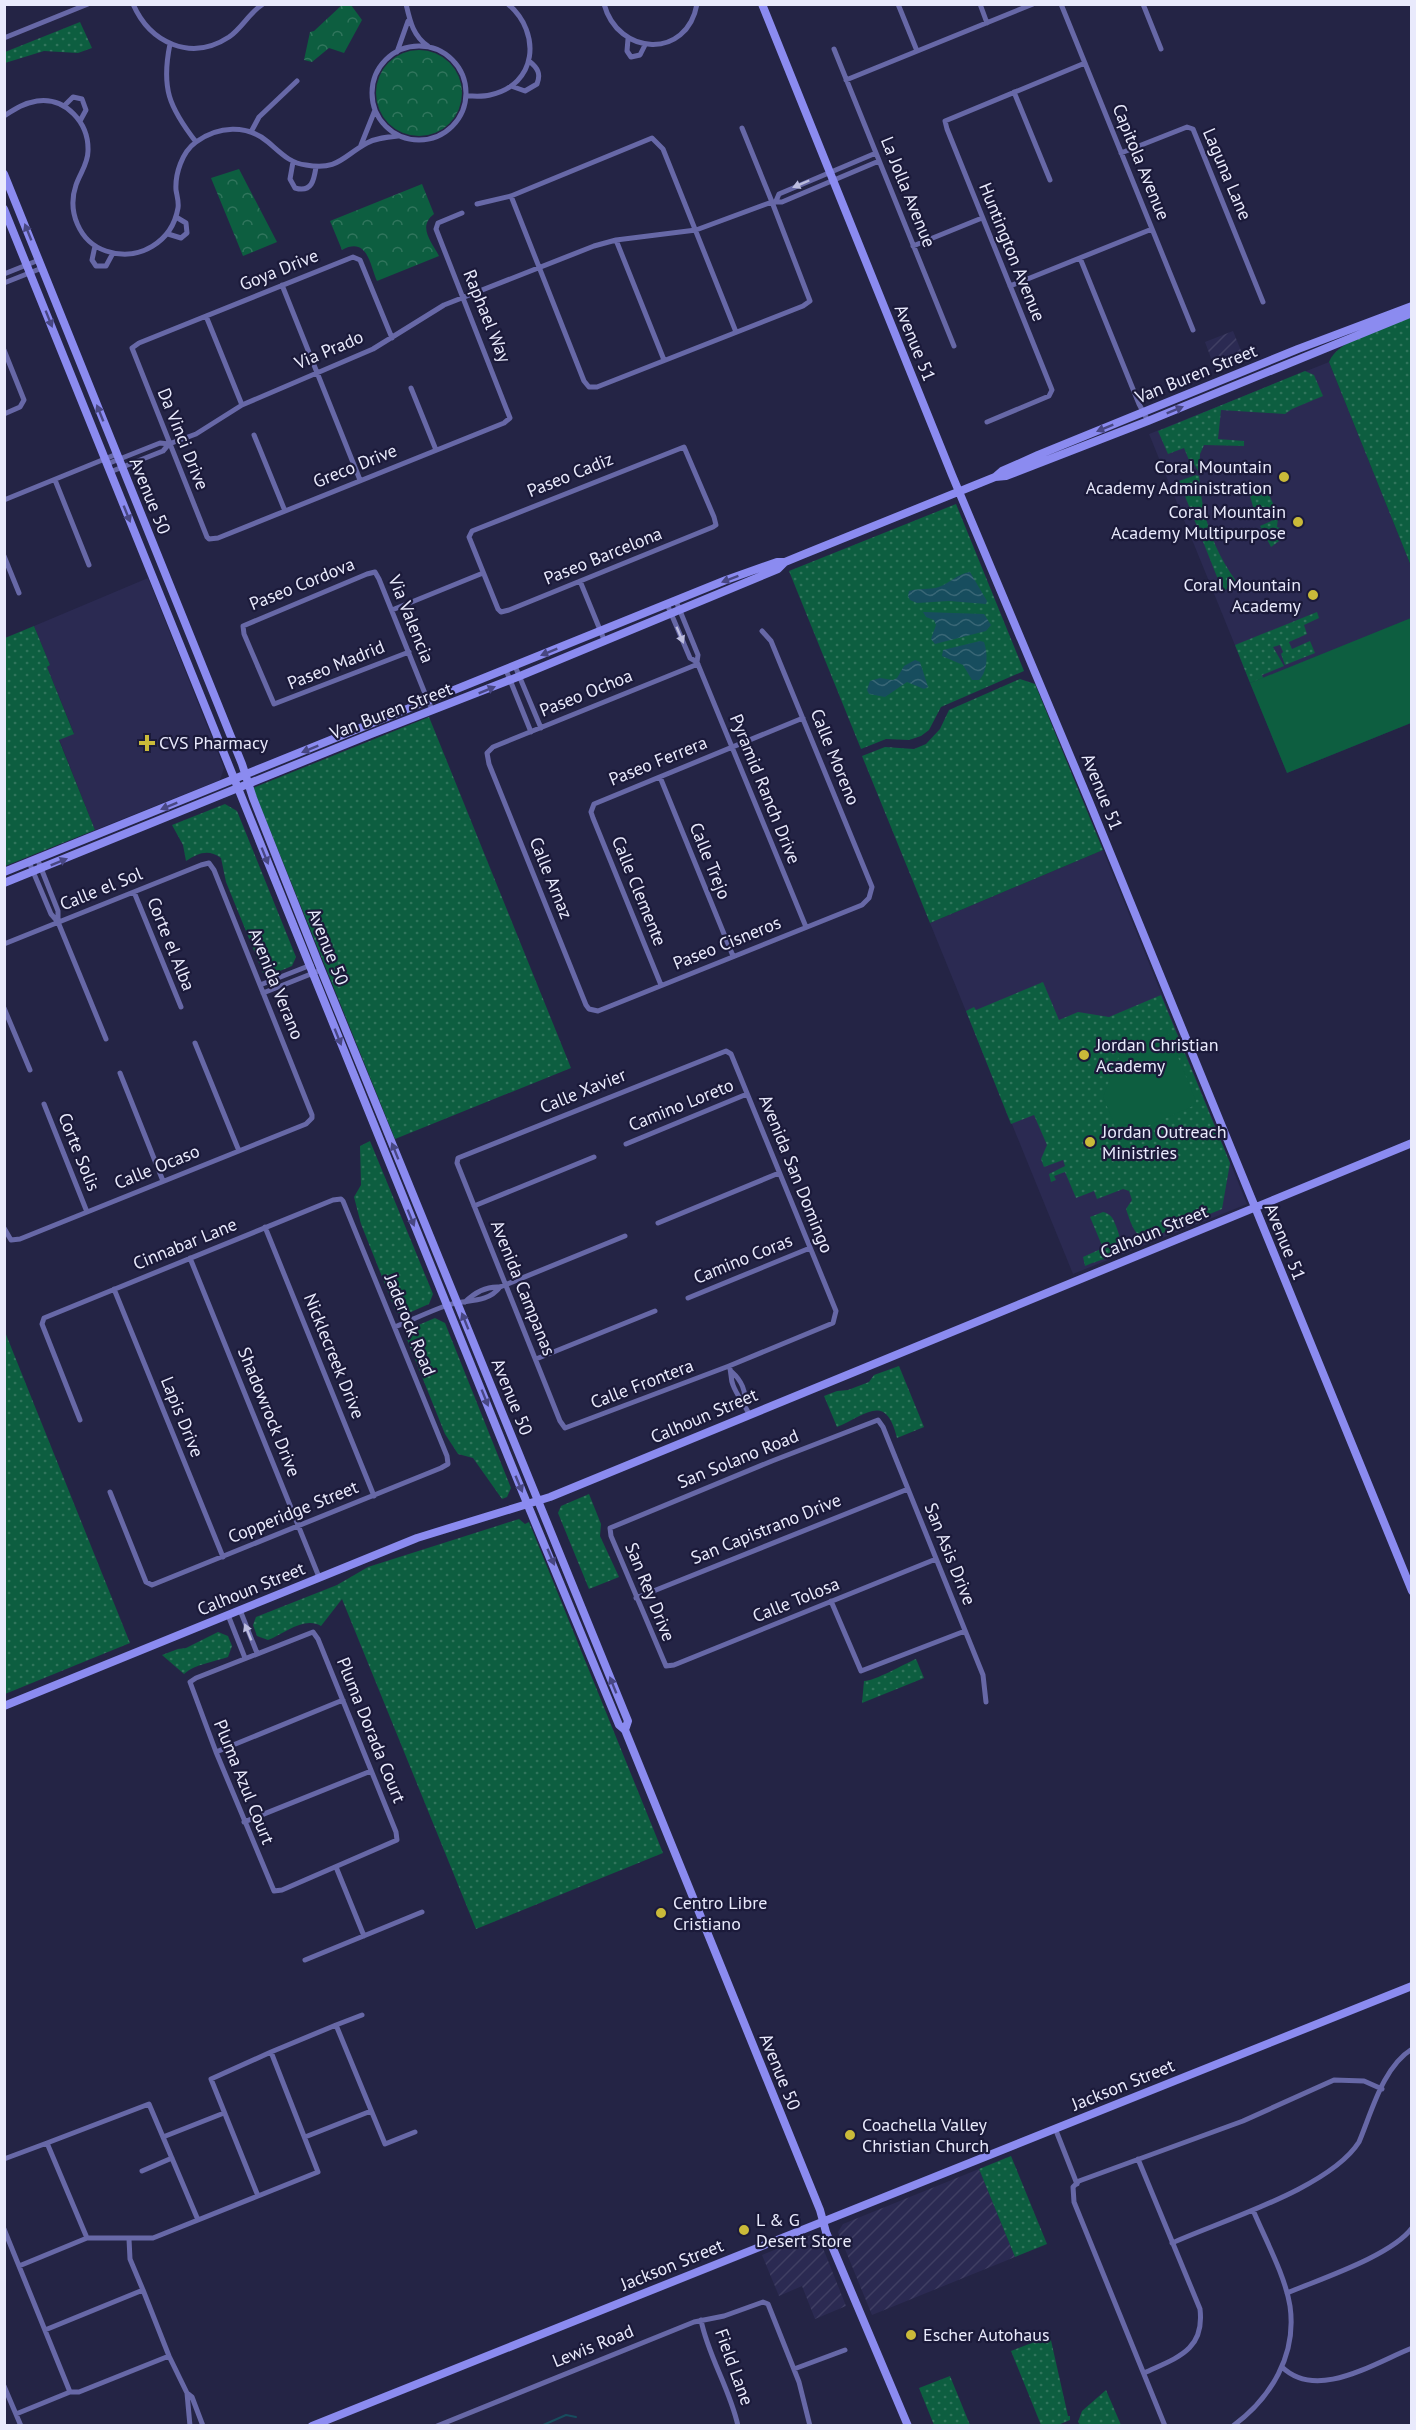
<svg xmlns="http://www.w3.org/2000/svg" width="1416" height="2430" font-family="'PT Sans',sans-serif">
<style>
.built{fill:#2b2a52}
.industrial{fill:url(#industrial-furrows)}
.grass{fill:url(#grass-dots)}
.forest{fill:url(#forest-crowns)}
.garden{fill:#0d5e40}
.water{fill:url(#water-waves)}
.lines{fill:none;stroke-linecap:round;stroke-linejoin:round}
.stream{stroke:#174d5e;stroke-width:2}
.street{stroke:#6768a7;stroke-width:5}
.secondary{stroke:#8b8bf0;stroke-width:8}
.oneway{fill:#bcbcde}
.oneway2{fill:#484783}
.poi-dot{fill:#caba39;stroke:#1b1a3a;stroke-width:2}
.labels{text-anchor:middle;stroke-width:4.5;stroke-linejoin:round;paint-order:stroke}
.street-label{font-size:18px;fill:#e9eafc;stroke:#1b1a3a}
.poi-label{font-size:18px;fill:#e9eafc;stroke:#1b1a3a;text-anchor:start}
</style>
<defs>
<pattern id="industrial-furrows" width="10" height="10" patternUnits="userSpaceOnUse" patternTransform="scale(1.5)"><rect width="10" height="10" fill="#2b2a52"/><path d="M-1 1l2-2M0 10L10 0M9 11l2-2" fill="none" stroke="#403f63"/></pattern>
<pattern id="grass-dots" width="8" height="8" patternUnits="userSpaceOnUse" patternTransform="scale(1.5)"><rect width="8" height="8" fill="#0d5e40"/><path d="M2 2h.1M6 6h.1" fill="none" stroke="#30755c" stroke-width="1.8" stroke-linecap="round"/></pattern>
<pattern id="forest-crowns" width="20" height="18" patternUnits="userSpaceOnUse" patternTransform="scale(1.5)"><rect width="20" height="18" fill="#0d5e40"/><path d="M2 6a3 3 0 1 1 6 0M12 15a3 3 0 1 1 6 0" fill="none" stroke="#30755c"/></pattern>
<pattern id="water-waves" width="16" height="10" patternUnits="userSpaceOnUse" patternTransform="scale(1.5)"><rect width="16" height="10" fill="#174d5e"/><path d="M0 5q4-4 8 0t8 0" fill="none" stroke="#396776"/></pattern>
</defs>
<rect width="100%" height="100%" fill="#242445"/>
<path class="built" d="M1329 362 1411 566V723L1287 773 1149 434Z
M148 578 224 768 220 780 95 830 59 739 74 733 47 667 50 665 34 626Z
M1103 850 1247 1204 1073 1274 930 923Z"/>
<path class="industrial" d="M1233 331 1244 358 1215 369 1205 342Z
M979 2169 1015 2257 872 2315 838 2232 843 2224Z
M811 2235 819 2238 846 2306 815 2319 802 2286 779 2296 762 2255Z"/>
<path class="grass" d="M80 22 92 48 78 53 44 51 5 63V52Z
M1411 316V566L1329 362C1338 339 1389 325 1411 316Z
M1305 371 1314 375 1323 396 1292 409 1285 414 1221 410 1218 439 1244 441V446L1204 445 1200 454 1199 473 1194 464 1191 465 1184 448 1168 454 1158 431Z
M1196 475 1199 476C1202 516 1213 549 1236 581L1223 592 1179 481Z
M1267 490 1274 506 1255 514 1249 492Z
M956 504 1024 671 941 707 929 730 921 736 909 740 886 739 861 749 789 571Z
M1278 518 1277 527 1283 529 1286 536 1271 547 1260 526Z
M1317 612 1319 618 1304 625 1307 634 1289 642 1292 649 1310 641 1315 653 1285 665 1281 654 1283 652 1280 645 1273 647 1284 666 1262 675 1263 678 1250 683 1235 645Z
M34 626 50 665 47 667 74 734 59 740 95 830 5 866V638Z
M1020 679 1035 684 1103 850 930 923 862 756 885 747 914 749 926 744 940 729 949 710Z
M429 717 571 1068 395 1139 253 788Z
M225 804 237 811 296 957 292 966 270 975 263 973 226 882 221 858C208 849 199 853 186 861L183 845 172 825Z
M1043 982 1059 1020 1078 1012 1109 1017 1161 995 1230 1163 1222 1209 1148 1239C1134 1238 1130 1220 1126 1209L1132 1200 1129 1191 1123 1189 1097 1199 1094 1191 1076 1198 1065 1172 1054 1176 1056 1180 1051 1182 1049 1174 1065 1166 1063 1160 1044 1167 1041 1159 1047 1145 1034 1115 1011 1124 966 1011 974 1007 976 1010Z
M370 1141 433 1294 429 1304 404 1315 396 1312 361 1224 354 1197 361 1185 360 1146Z
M1103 1212C1111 1214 1113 1218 1116 1226 1129 1258 1111 1255 1085 1266L1083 1257 1103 1248 1090 1217Z
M435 1318 445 1323 511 1488 507 1497 502 1499 473 1458 458 1454 445 1434 406 1337 409 1329Z
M5 1332 130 1643 5 1694H4Z
M899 1366 924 1427 897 1438C886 1392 866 1415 837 1427L824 1396 837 1391 848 1390 869 1382 874 1375Z
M589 1494 601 1524 600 1536 619 1577 589 1589 558 1513 561 1506Z
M519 1519 525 1524 529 1522 663 1853 476 1929 342 1599 321 1626C304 1616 284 1634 268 1640L257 1636 253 1625 256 1617 337 1585 368 1567Z
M218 1632 228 1636 232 1646 228 1657C214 1662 195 1664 184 1674L162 1655 178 1649 186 1648Z
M916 1659 924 1678 862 1703 864 1681C875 1681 904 1664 916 1659Z
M1011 2156 1047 2244 1015 2257 979 2169Z
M1050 2336 1068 2416H1070V2420L1058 2425H1041L1011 2351Z
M950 2376 970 2425H934L919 2388Z
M1106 2390 1121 2425H1080L1078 2422 1082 2411Z"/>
<path class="forest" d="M343 4 351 5 362 20 344 53 329 48 312 62 304 60 310 32 314 31Z
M376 93a43 43 0 1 1 86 0a43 43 0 1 1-86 0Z
M239 169 277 242 243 256 211 178Z
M422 184 434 214C417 227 432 242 439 256L377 281C370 266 368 236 342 250L330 221Z"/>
<path class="garden" d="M1411 618V723L1287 773 1250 683Z
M1166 1028 1196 1101 1193 1106 1120 1138 1103 1097 1124 1045Z"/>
<path class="water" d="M970 572 987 601 986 604 949 601 917 603 910 600 908 596 909 591C919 588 929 590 939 587 950 583 957 574 970 572Z
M923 612 984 614 991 625 986 631 935 644 931 639 936 625 934 620 926 617Z
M980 641 984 642C988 653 988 672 979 680H972L963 665 942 656 943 650Z
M915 660 920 662 928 687 924 689 907 682 885 697 869 694 867 690 870 681 880 678 893 680 897 678 904 666Z"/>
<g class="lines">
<path class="stream" d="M541 2426 566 2415 576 2417"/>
<path class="street" d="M133 4C150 43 191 62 229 37 242 28 249 13 263 4
M406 4C410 21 413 36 428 46
M604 4C618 56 687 60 697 4
M898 4 917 51
M980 4 987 23
M1061 4 1193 330
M1143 4 1161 49
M4 38 88 4
M628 39 627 51 631 57 640 55 645 45
M170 44C161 88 169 107 196 142
M372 93a47 47 0 1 1 94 0a47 47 0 1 1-94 0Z
M834 49 954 346
M397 52 408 21
M846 80 1033 4
M511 86 525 91 537 84C541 74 538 68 529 61
M1014 92 1050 180
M467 96C474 96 483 97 490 95 537 85 542 33 508 4
M64 106 73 97 82 99 86 110 80 121
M4 116C15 109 24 103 37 101 66 97 89 123 88 151 88 164 80 173 76 185 67 211 79 242 106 251 139 262 172 242 178 208 179 202 177 196 176 190 175 174 182 152 196 142 218 126 247 124 268 142 280 152 289 163 306 165 338 171 343 156 367 143 376 138 387 137 398 136
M251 132 259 117 297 81
M361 145 375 110
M1121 153 1187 127 1193 129 1263 302
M293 162 290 179 295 188C312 193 314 180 316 167
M511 196 584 381 589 387H597L803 306 810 301 772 202H782L879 161
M776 201 779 194 876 153
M477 204 511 196 652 138 663 149 736 332
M168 234 181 238 187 233 186 223 176 217
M616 240 664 360
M95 246 92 260 96 266H106L113 253
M913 246 982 218
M1080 258 1139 404 1148 421
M4 274 39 260
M4 283 42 268
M282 285 360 480
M1010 286 1152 229
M206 316 242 405
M392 338 360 260 353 257 139 343 132 348 207 537 209 539 218 538 504 423 510 418 436 229 438 223 462 213
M4 350 24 400 20 407 4 414
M411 388 436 450
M987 422 1049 396 1052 390 947 129 945 121 1085 63
M254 435 285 511
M684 447 714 517 716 525 713 527 509 610 501 612 498 609 469 537 472 531Z
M107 464 160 443 169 444
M110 472 163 451 169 444 196 434 242 405 373 349 444 305 594 246 616 240 696 230 772 202 742 128
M55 480 89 565
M4 500 117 454
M4 556 19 593
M580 581 605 642
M676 601 698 655 697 662 806 927
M667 604 690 658 697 662
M392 610 483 573
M409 652 274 704 244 634 243 626 367 574 375 572 379 579 428 701 433 711
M698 664 493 747 487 753 489 764 586 1005 589 1009 598 1011 862 905 869 898 872 887 771 641 762 631
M515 666 541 728
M506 670 531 732
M660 777 733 956
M37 858 58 911V922
M29 862 51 914 58 922 106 1039
M134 892 181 1007
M4 944 201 865 209 863 214 870 312 1115V1118L306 1124 20 1239 11 1240 4 1228
M260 985 311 965
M661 985 593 818 591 812 594 804 803 718
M263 993 321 970
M4 1008 30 1070
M195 1043 239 1151
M726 1051 731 1054 836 1311 833 1323 729 1366 565 1428 560 1421 457 1163 458 1158Z
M120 1073 163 1181
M44 1104 87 1212
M626 1144 747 1094
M474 1206 594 1157
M658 1223 779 1173
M265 1227 374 1496
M190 1258 319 1577
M114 1289 223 1557
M688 1298 810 1248
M465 1302C475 1292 486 1286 500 1287L625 1236
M395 1327C412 1320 430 1311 448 1305 466 1299 487 1304 500 1287
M536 1359 655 1311
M729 1366C732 1372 730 1378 733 1385 737 1396 744 1403 749 1414
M732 1372C741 1380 747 1392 744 1403
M80 1420 42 1324 44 1318 333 1200 341 1199 343 1201 447 1456 448 1464 441 1468 152 1585 146 1582 110 1492
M936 1559 674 1665 666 1666 611 1536 610 1528 772 1461 878 1420 883 1427 983 1675 986 1702
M636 1598 908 1489
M831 1601 861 1671 965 1631
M240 1610 257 1653
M228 1615 245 1658
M313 1632 318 1639 396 1832 397 1840 282 1890 274 1891 216 1752 190 1682 196 1678Z
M216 1752 343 1700
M244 1822 371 1771
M336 1867 364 1936
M305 1960 422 1912
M336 2025 362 2015
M271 2052 336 2025 385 2144 415 2132
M1055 2128 1077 2184
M305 2137 371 2111
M47 2143 149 2104 163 2137
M4 2159 47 2143 87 2238 19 2266
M1138 2159 1200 2309C1205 2351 1176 2358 1144 2373
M142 2171 172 2158
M198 2220 163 2137 224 2113
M4 2229 70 2392 16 2414
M87 2238H153L318 2172 271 2052 211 2079 258 2196
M129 2239 130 2259 143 2290
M1172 2243C1223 2220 1330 2188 1359 2142 1372 2111 1383 2067 1412 2049
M1287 2293C1320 2279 1391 2256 1412 2228
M701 2320C708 2356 730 2389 738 2426
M45 2330 143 2290 169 2356 79 2392H70
M169 2356 187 2393 192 2397 203 2426
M1282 2367C1317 2401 1374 2363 1412 2348
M794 2369 845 2350
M4 2386 21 2426
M187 2393 190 2426
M437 2426 694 2322 724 2316 763 2302 768 2304 799 2382 810 2426
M1165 2426 1074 2202 1073 2187 1079 2181 1243 2121 1334 2080 1364 2081 1382 2089
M1233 2426C1271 2398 1297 2355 1290 2306 1285 2275 1265 2239 1253 2210"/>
<path class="secondary" d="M762 4 952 475 1089 801 1412 1591
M4 174 242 764 253 798 318 962 628 1721 625 1730
M4 209 522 1491 619 1725 625 1730 820 2210 826 2232 908 2426
M995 477 1002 471 1038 455 1298 349 1412 306
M4 872 726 580 777 562H785
M4 883 371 734 520 676 778 569 785 562 802 555 995 477 1006 476 1148 421 1412 313
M4 1706 417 1538 550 1497 1412 1143
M312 2426 1412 1986"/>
</g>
<defs><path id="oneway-solid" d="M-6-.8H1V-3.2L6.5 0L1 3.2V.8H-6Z" transform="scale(1.5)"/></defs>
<g class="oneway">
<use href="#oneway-solid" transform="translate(801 184) rotate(157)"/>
<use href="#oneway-solid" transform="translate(680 635) rotate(67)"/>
<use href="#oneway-solid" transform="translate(248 1632) rotate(-112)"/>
</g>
<g class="oneway2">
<use href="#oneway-solid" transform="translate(28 232) rotate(-112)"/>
<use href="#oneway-solid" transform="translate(49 319) rotate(68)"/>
<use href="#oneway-solid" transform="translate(1175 410) rotate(-22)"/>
<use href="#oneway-solid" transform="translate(100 413) rotate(-112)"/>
<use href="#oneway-solid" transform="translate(1105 428) rotate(158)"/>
<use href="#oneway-solid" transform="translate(127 514) rotate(68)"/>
<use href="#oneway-solid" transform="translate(730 579) rotate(159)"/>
<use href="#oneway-solid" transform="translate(549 652) rotate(158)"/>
<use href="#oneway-solid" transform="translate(487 690) rotate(-22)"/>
<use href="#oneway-solid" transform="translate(310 749) rotate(158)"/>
<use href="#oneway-solid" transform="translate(169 806) rotate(158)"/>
<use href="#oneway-solid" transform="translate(265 856) rotate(68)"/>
<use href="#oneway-solid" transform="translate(59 862) rotate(-22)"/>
<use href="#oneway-solid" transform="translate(338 1037) rotate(68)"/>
<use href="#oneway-solid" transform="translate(395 1151) rotate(-112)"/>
<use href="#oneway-solid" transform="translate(411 1218) rotate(68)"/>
<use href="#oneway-solid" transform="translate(465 1321) rotate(-112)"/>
<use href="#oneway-solid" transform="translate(485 1398) rotate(68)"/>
<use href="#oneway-solid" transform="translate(519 1484) rotate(67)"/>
<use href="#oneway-solid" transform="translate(551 1557) rotate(67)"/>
<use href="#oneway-solid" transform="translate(613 1685) rotate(-112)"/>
</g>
<g class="poi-dot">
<circle cx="1284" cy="477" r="6"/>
<circle cx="1298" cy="522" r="6"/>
<circle cx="1313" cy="595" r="6"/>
<path d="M144 734h6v6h6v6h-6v6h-6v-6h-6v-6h6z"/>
<circle cx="1084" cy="1055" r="6"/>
<circle cx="1090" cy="1142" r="6"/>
<circle cx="661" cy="1913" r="6"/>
<circle cx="850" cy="2135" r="6"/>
<circle cx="744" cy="2230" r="6"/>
<circle cx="911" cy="2335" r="6"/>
</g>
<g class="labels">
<g class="street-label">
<text transform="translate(1141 162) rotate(68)" y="6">Capitola Avenue</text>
<text transform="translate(1227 174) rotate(67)" y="6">Laguna Lane</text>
<text transform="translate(908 192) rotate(68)" y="6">La Jolla Avenue</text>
<text transform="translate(1012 252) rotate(68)" y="6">Huntington Avenue</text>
<text transform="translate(279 270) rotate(-22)" y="6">Goya Drive</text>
<text transform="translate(487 316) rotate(68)" y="6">Raphael Way</text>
<text transform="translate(915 343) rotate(68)" y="6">Avenue 51</text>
<text transform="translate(329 350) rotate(-23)" y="6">Via Prado</text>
<text transform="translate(1196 374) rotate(-22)" y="6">Van Buren Street</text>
<text transform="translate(183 439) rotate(68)" y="6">Da Vinci Drive</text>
<text transform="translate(355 466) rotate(-22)" y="6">Greco Drive</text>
<text transform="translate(570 475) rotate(-22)" y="6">Paseo Cadiz</text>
<text transform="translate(150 496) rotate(68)" y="6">Avenue 50</text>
<text transform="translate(603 556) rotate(-22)" y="6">Paseo Barcelona</text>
<text transform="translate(302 584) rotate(-22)" y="6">Paseo Cordova</text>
<text transform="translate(411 619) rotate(68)" y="6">Via Valencia</text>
<text transform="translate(336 665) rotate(-22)" y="6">Paseo Madrid</text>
<text transform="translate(586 693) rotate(-22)" y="6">Paseo Ochoa</text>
<text transform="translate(391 711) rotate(-21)" y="6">Van Buren Street</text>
<text transform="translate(835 757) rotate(68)" y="6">Calle Moreno</text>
<text transform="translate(658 761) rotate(-22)" y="6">Paseo Ferrera</text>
<text transform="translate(765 789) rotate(68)" y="6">Pyramid Ranch Drive</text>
<text transform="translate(1102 792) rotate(68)" y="6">Avenue 51</text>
<text transform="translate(710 861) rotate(68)" y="6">Calle Trejo</text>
<text transform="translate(551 878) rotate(68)" y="6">Calle Arnaz</text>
<text transform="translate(101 889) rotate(-22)" y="6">Calle el Sol</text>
<text transform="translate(639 891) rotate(68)" y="6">Calle Clemente</text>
<text transform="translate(727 943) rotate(-22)" y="6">Paseo Cisneros</text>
<text transform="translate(171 944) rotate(68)" y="6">Corte el Alba</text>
<text transform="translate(328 947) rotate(68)" y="6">Avenue 50</text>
<text transform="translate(276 984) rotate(68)" y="6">Avenida Verano</text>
<text transform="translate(583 1091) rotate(-22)" y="6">Calle Xavier</text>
<text transform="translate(681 1105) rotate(-22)" y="6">Camino Loreto</text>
<text transform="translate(79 1152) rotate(68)" y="6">Corte Solis</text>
<text transform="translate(157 1167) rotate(-22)" y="6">Calle Ocaso</text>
<text transform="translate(796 1174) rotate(68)" y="6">Avenida San Domingo</text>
<text transform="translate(1154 1232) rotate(-22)" y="6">Calhoun Street</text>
<text transform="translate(1285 1242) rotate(68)" y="6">Avenue 51</text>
<text transform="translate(185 1244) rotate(-22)" y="6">Cinnabar Lane</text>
<text transform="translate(743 1259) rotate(-22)" y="6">Camino Coras</text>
<text transform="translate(523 1288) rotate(68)" y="6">Avenida Campanas</text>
<text transform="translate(410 1325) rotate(68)" y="6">Jaderock Road</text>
<text transform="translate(334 1356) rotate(68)" y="6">Nicklecreek Drive</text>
<text transform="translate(642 1384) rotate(-21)" y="6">Calle Frontera</text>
<text transform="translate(512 1397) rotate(68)" y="6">Avenue 50</text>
<text transform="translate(269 1412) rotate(68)" y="6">Shadowrock Drive</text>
<text transform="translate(704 1416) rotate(-23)" y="6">Calhoun Street</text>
<text transform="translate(182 1417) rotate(68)" y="6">Lapis Drive</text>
<text transform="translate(738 1459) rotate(-22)" y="6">San Solano Road</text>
<text transform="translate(293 1512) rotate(-22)" y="6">Copperidge Street</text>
<text transform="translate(766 1529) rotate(-22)" y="6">San Capistrano Drive</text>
<text transform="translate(950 1554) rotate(68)" y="6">San Asis Drive</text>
<text transform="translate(251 1589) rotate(-22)" y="6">Calhoun Street</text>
<text transform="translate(650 1592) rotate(68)" y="6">San Rey Drive</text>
<text transform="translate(796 1600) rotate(-22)" y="6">Calle Tolosa</text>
<text transform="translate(371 1730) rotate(68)" y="6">Pluma Dorada Court</text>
<text transform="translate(244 1782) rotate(68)" y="6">Pluma Azul Court</text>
<text transform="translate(780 2072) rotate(68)" y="6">Avenue 50</text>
<text transform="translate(1123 2085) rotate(-22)" y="6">Jackson Street</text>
<text transform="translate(672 2265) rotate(-22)" y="6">Jackson Street</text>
<text transform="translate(593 2346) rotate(-22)" y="6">Lewis Road</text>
<text transform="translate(734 2367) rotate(70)" y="6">Field Lane</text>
</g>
<g class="poi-label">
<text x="1272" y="473" text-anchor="end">Coral Mountain<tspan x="1272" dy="21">Academy Administration</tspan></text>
<text x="1286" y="518" text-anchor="end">Coral Mountain<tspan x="1286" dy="21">Academy Multipurpose</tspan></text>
<text x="1301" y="591" text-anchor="end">Coral Mountain<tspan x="1301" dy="21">Academy</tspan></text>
<text x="159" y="749">CVS Pharmacy</text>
<text x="1096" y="1051">Jordan Christian<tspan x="1096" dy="21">Academy</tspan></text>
<text x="1102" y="1138">Jordan Outreach<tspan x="1102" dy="21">Ministries</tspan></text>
<text x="673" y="1909">Centro Libre<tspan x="673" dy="21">Cristiano</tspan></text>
<text x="862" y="2131">Coachella Valley<tspan x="862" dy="21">Christian Church</tspan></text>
<text x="756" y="2226">L &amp; G<tspan x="756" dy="21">Desert Store</tspan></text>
<text x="923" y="2341">Escher Autohaus</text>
</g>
</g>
<rect width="1416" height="2430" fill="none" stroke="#e9eafc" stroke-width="12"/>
</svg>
